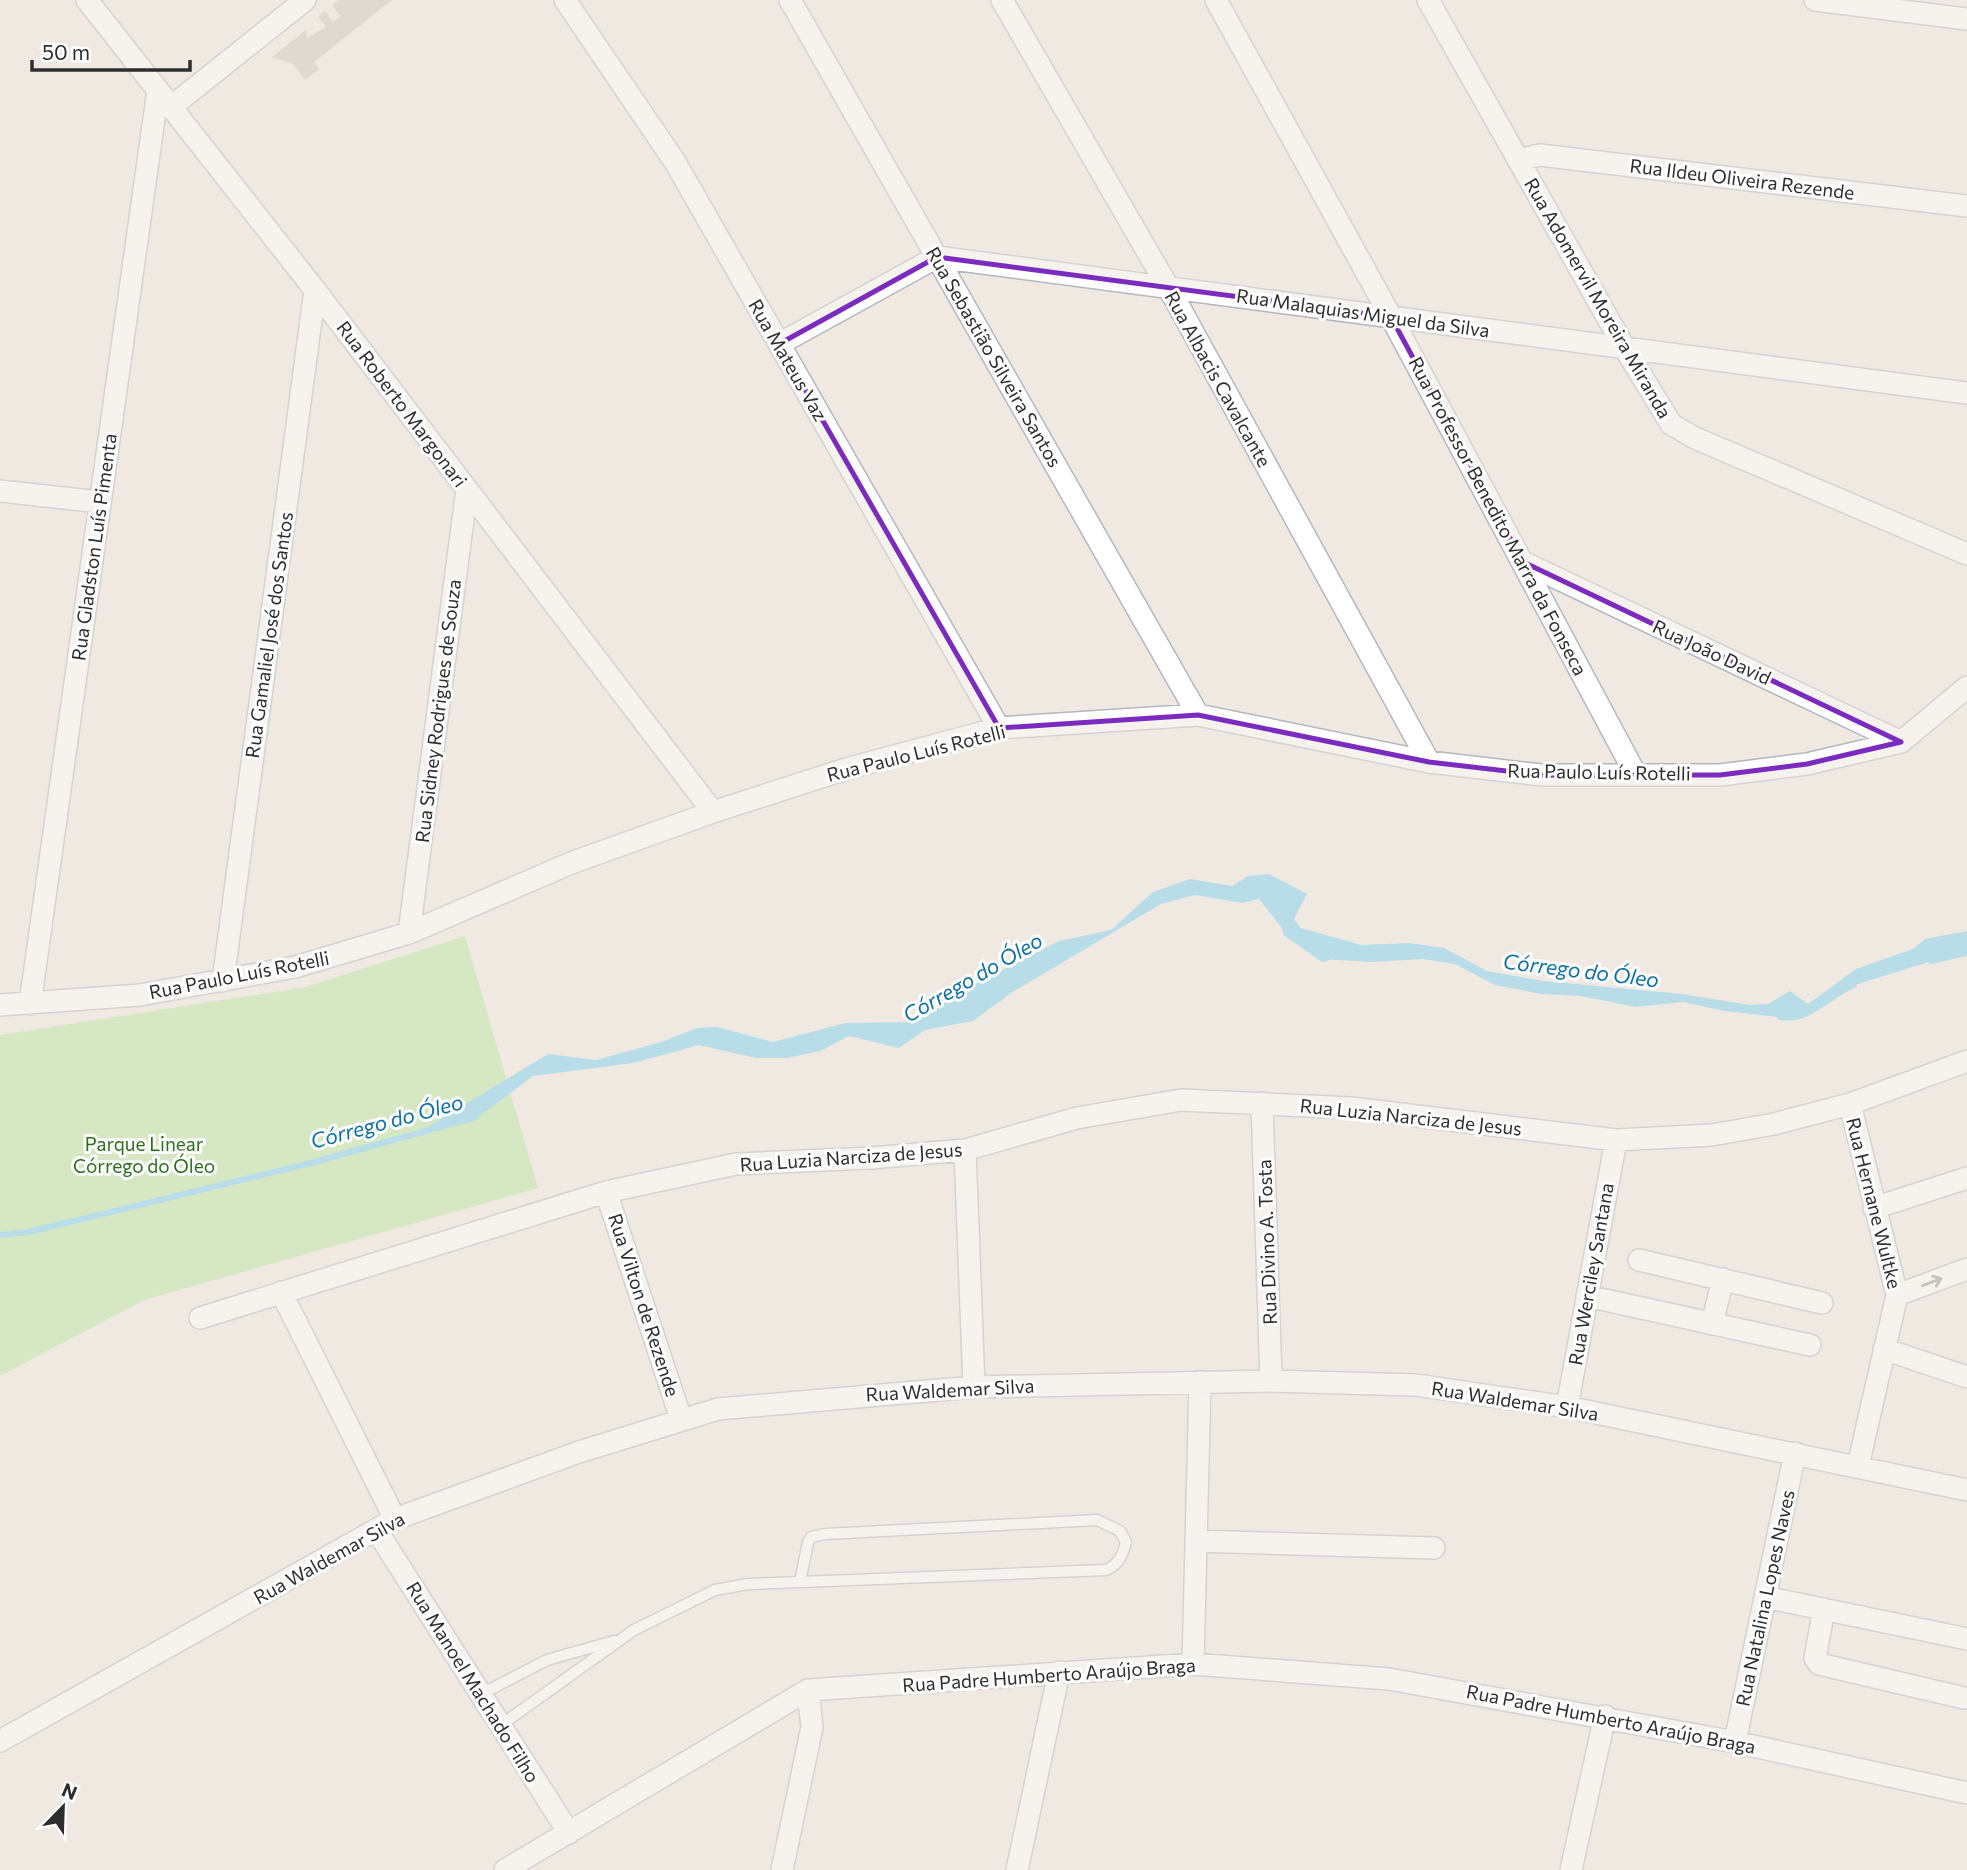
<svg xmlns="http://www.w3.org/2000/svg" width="1967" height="1870" font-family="Commissioner,sans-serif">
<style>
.green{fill:#b6e59e}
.water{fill:#75cff0}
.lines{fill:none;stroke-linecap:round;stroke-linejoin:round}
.stream{stroke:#75cff0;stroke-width:6}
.building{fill:#cbc7bf}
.lane-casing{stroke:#b4b7c1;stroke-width:13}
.street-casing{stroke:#b4b7c1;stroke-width:24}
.lane{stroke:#fff;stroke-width:10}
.street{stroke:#fff;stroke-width:21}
.oneway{stroke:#969696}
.marked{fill:none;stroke:#7b2cbf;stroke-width:5;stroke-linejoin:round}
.labels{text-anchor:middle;stroke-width:6;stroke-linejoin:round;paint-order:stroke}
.street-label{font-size:19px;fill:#2e2e2e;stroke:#fff}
.park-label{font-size:19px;fill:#2c6e1b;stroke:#fff}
.water-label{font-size:21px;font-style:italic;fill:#0d6fa3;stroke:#fff}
</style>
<rect width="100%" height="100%" fill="#efe9e1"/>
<path class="green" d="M465 936 538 1188 144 1300 0 1376V1035L306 987Z"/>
<path class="water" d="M1269 874 1307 894 1294 919 1301 928 1361 945 1409 943 1444 948 1487 971 1543 981 1682 994 1750 1005 1768 1004 1790 991 1808 1004 1856 969 1913 949 1925 939 1967 931V953L1938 959 1848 987 1823 1006 1787 1018 1725 1011 1683 1002 1636 1007 1581 996 1541 994 1495 985 1455 964 1423 959 1370 962 1323 959 1286 933 1259 899 1243 903 1195 895 1161 904 1011 993 973 1021 925 1030 899 1048 849 1036 820 1051 788 1058H756L699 1045 633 1063 533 1076 473 1121 411 1137 548 1054 596 1060 661 1042 697 1028 717 1027 773 1042 845 1023 916 1022 960 992 1059 941 1111 930 1153 892 1190 879 1232 886 1248 876Z"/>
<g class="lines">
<path class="stream" d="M1285 929 1286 933 1323 959 1329 957
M1931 961 1967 953
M1780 1017C1809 1022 1829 995 1854 985
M0 1235 29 1232 311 1163 476 1117"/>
</g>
<path class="building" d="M339 0H392L314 62 319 69 305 80 293 64 272 57 306 30 307 38 326 27 318 16 325 11 333 22 340 16 332 5Z"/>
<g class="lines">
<g class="lane-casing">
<path id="lane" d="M481 1694 547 1660 614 1641
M501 1725 634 1630 715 1590 748 1584 1106 1570C1119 1564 1123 1555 1126 1542L1120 1531 1097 1520 825 1534 811 1537 808 1542 800 1582"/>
</g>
<g class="street-casing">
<path id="street" d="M87 0 315 290 713 812
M565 0 675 162 999 728
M790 0 1198 715
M1002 0 1176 301 1429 762
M1216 0 1391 317 1636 775
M1428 0 1624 347 1671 424 1695 438 1967 554
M1815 0 1967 19
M171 107 305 0
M1518 160 1540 155 1967 206
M779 344 937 257 1967 393
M0 491 100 502
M1523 562 1901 742
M409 933 467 489
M223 981 315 290
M30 1004 158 90
M0 1005 140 995 295 967 409 933 571 863 713 812 846 769 999 728 1198 715 1429 762 1541 775H1720L1807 764 1901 742 1967 687
M1262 1103 1271 1381
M1850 1104 1897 1295 1858 1466
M965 1150 974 1387
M606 1192 681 1419
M1874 1208 1967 1178
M1639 1260 1822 1303
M281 1292 395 1519
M1897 1295 1967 1269
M1587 1296 1810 1345
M200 1318 606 1192 736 1164 871 1158 965 1150 1077 1118 1181 1100 1351 1108 1616 1140 1712 1135 1774 1124 1850 1104 1967 1061
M1712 1324 1723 1279
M1884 1349 1967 1377
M1567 1407 1616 1140
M377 1531 569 1833
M1196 1541 1434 1548
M1765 1597 1967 1639
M1824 1609 1815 1658 1819 1664 1964 1698
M1193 1664 1200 1382
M0 1741 395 1519 579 1452 718 1409 974 1387 1271 1381 1416 1385 1567 1407 1967 1490
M1735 1742 1795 1453
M505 1870 808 1690 1193 1664 1389 1679 1735 1742 1967 1793
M782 1870 812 1727 808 1690
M1017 1870 1059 1672
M1571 1870 1605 1716"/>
</g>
<use href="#lane" class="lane"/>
<use href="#street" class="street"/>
</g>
<defs><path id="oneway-shaft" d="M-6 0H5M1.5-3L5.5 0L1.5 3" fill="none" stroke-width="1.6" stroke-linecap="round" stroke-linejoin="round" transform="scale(1.75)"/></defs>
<use class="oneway" href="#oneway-shaft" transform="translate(1932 1282) rotate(-21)"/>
<path d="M0 0H1967V1870H0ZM937 257 1391 317 1523 562 1901 742 1807 764 1720 775H1541L1429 762 1198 715 999 728 779 344Z" fill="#efe9e1" fill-opacity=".55" fill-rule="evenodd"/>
<path class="marked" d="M937 257 1391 317 1523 562 1901 742 1807 764 1720 775H1541L1429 762 1198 715 999 728 779 344Z"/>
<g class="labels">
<g class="street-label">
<text transform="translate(1742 179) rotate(7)" y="7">Rua Ildeu Oliveira Rezende</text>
<text transform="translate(1598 298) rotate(60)" y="7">Rua Adomervil Moreira Miranda</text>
<text transform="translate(1363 313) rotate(8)" y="7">Rua Malaquias Miguel da Silva</text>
<text transform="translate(994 357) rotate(60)" y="7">Rua Sebastião Silveira Santos</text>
<text transform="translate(788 360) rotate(60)" y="7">Rua Mateus Vaz</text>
<text transform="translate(1218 379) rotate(61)" y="7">Rua Albacis Cavalcante</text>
<text transform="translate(402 404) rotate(53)" y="7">Rua Roberto Margonari</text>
<text transform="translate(1498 516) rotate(62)" y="7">Rua Professor Benedito Marra da Fonseca</text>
<text transform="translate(94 547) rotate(-82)" y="7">Rua Gladston Luís Pimenta</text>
<text transform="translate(269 635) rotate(-82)" y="7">Rua Gamaliel José dos Santos</text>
<text transform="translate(1712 652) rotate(25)" y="7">Rua João David</text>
<text transform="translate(438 711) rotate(-83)" y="7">Rua Sidney Rodrigues de Souza</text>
<text transform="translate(916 753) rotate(-14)" y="7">Rua Paulo Luís Rotelli</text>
<text transform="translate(1599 772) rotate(1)" y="7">Rua Paulo Luís Rotelli</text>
<text transform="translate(239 975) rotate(-11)" y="7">Rua Paulo Luís Rotelli</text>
<text transform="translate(1411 1117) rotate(6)" y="7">Rua Luzia Narciza de Jesus</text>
<text transform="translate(851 1157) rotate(-4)" y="7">Rua Luzia Narciza de Jesus</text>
<text transform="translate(1874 1203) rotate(76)" y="7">Rua Hernane Wultke</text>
<text transform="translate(1267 1242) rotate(-92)" y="7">Rua Divino A. Tosta</text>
<text transform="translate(1591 1274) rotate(-80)" y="7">Rua Werciley Santana</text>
<text transform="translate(644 1305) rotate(72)" y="7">Rua Vilton de Rezende</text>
<text transform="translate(950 1390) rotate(-3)" y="7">Rua Waldemar Silva</text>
<text transform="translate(1515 1401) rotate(9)" y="7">Rua Waldemar Silva</text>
<text transform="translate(329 1558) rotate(-29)" y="7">Rua Waldemar Silva</text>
<text transform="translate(1765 1598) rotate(-78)" y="7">Rua Natalina Lopes Naves</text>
<text transform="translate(1049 1675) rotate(-4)" y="7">Rua Padre Humberto Araújo Braga</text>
<text transform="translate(473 1682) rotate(58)" y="7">Rua Manoel Machado Filho</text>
<text transform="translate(1611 1719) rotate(11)" y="7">Rua Padre Humberto Araújo Braga</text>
</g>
<g class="park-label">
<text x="144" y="1151">Parque Linear<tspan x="144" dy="22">Córrego do Óleo</tspan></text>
</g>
<g class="water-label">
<text transform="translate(1581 971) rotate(7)" y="7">Córrego do Óleo</text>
<text transform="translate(973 978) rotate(-30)" y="7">Córrego do Óleo</text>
<text transform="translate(387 1122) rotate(-15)" y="7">Córrego do Óleo</text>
</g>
</g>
<g transform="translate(63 1807) rotate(23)" stroke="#ffffff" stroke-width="5" paint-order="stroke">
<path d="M0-5L12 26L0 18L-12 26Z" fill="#2e2e2e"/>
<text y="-10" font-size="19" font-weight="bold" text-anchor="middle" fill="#2e2e2e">N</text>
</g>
<path d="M32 60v10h158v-10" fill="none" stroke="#2e2e2e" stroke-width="3.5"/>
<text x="42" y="60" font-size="21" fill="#2e2e2e" stroke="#ffffff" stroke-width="5" paint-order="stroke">50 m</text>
</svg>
